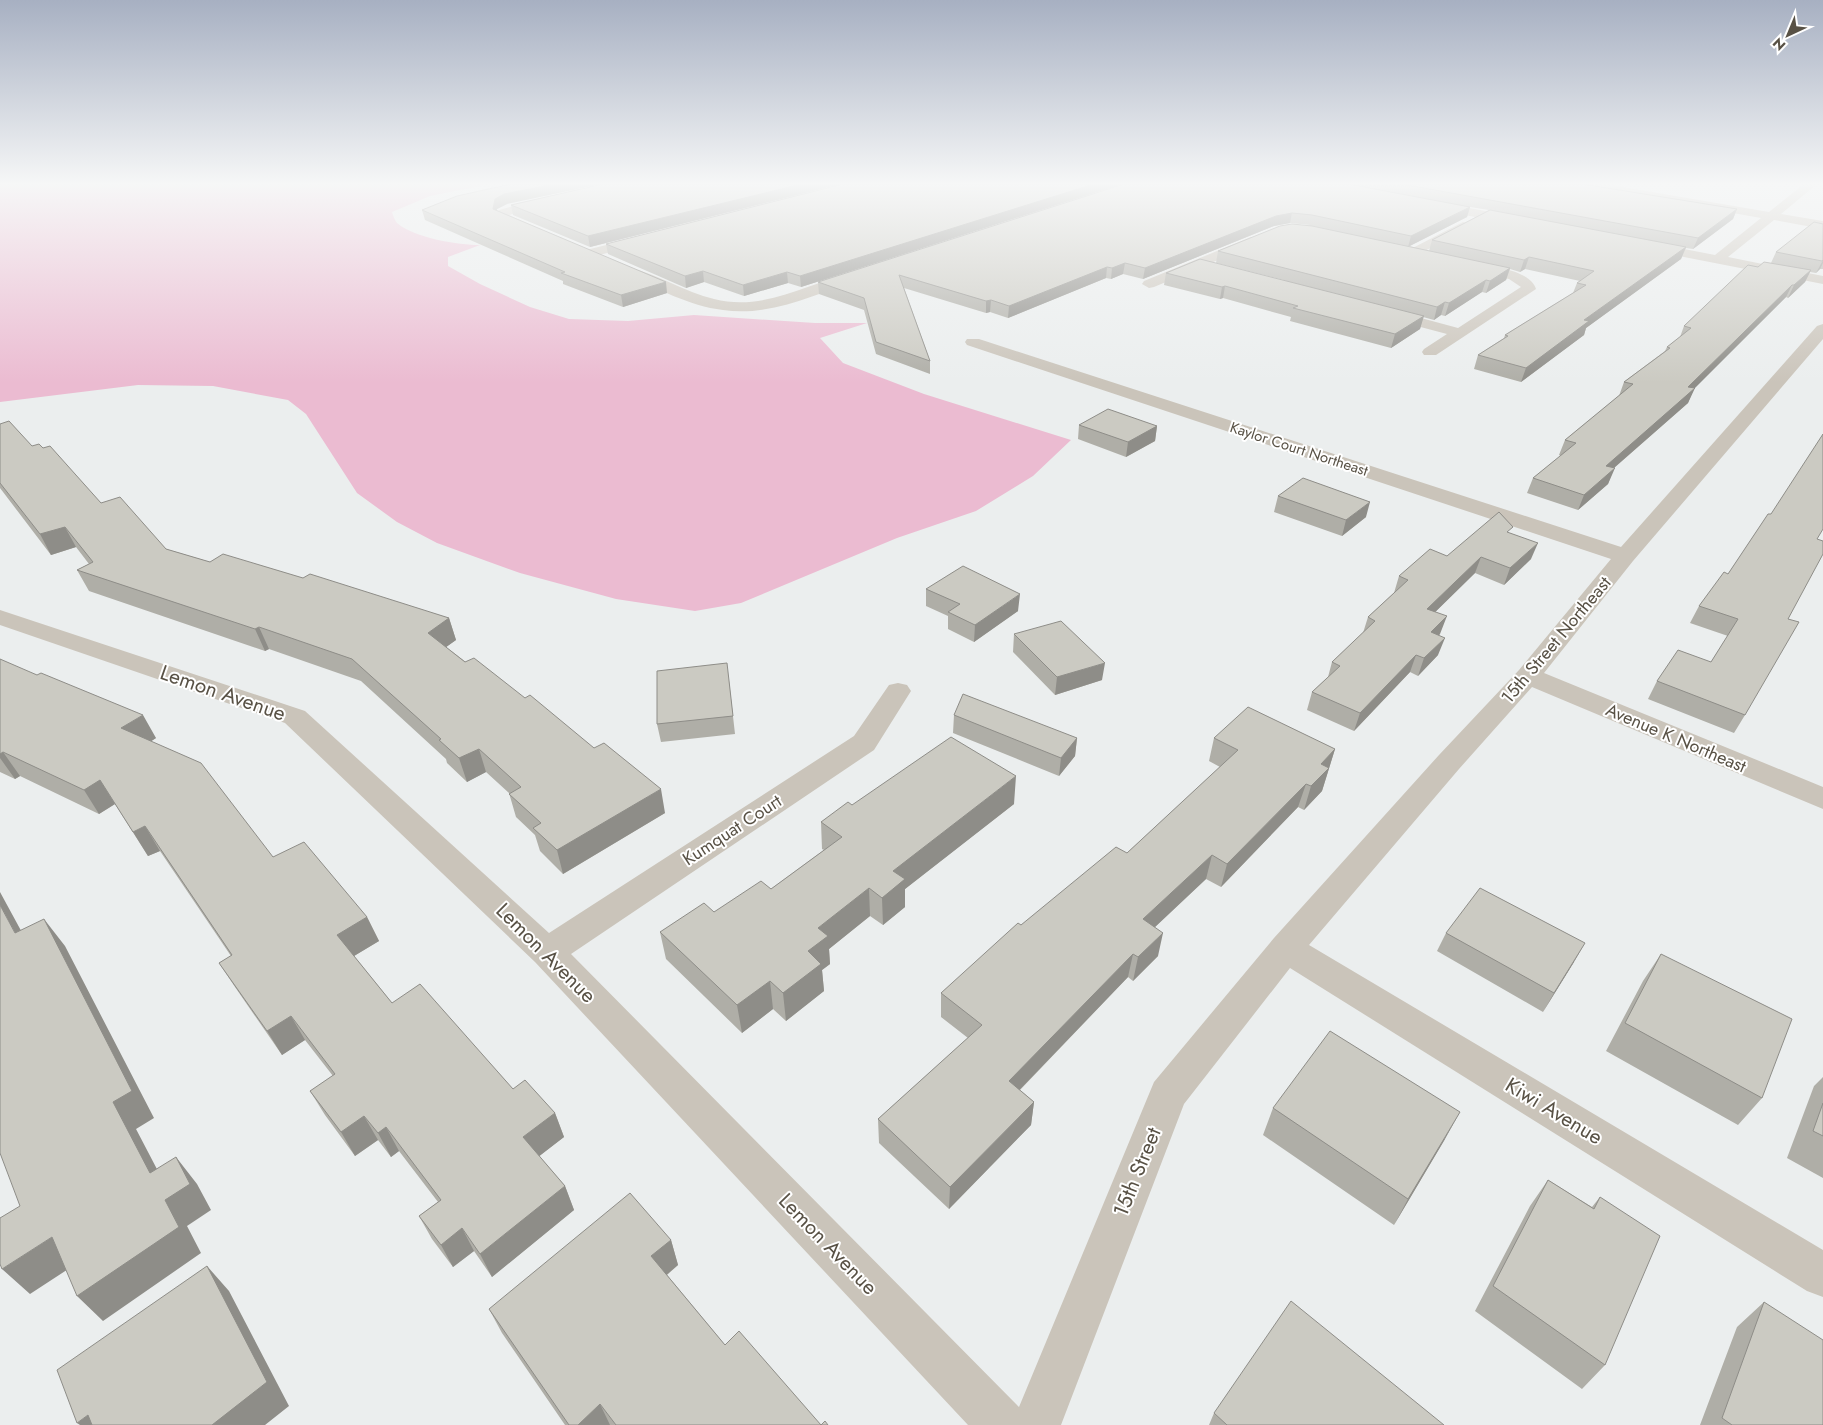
<svg xmlns="http://www.w3.org/2000/svg" width="1823" height="1425" font-family="Jost,sans-serif">
<style>
.green{fill:#ebbbd1}
.lines{fill:none;stroke-linecap:round;stroke-linejoin:round}
.minor{fill:#cac4ba;fill-rule:evenodd}
.wall{fill:#afaea7;fill-rule:evenodd}
.shaded-wall{fill:#8e8d88}
.building{fill:#cbcac2;stroke:#8e8d88}
.labels{text-anchor:middle;stroke-width:4;stroke-linejoin:round;paint-order:stroke}
.far-street-label{font-size:15px;fill:#585145;stroke:#fff}
.street-label{font-size:18px;fill:#585145;stroke:#fff}
.near-street-label{font-size:21px;fill:#585145;stroke:#fff}
</style>
<rect width="100%" height="100%" fill="#ebeeee"/>
<path class="green" d="M0 184H490L430 196 392 212C393 215 395 221 397 223 414 238 459 245 480 245L448 257V266L480 284 530 307 569 319 628 321 694 315 815 323H867L820 338 843 363 924 394 1071 440 1033 476 976 511 897 538 741 603 695 611 616 599 520 573 437 543 397 522 357 493 306 414 288 400 213 386 138 385 0 402Z"/>
<g class="lines">
<path class="minor" d="M1580 184H1605L1769 212 1804 184H1817L1781 214 1823 221V229L1774 220 1728 257 1823 276V284L1648 250 1641 246 1648 242 1715 255 1761 218 1586 187Z
M548 197 552 199V203L509 215 536 228 538 231 536 234H528L496 217 499 210Z
M1432 201 1517 217 1523 221 1517 225 1428 208 1426 205Z
M1463 222 1467 223 1469 226 1467 229 1415 256 1410 257 1403 253Z
M643 236 648 237 649 240 648 243 591 257 584 253 586 250Z
M1251 237 1258 241 1256 244 1154 287 1149 288 1142 284 1144 281Z
M1473 263C1490 266 1531 270 1536 289L1436 355H1424L1422 352 1424 349 1447 334 1379 316 1376 313 1384 308 1458 328 1521 287 1509 279 1468 270 1466 267 1468 264Z
M631 268C659 275 685 292 714 299 764 312 808 283 855 272L862 276 860 279C817 294 770 317 723 310 689 306 657 288 626 275L624 272Z
M1823 324V339L1633 561 1544 673 1823 787V809L1532 687 1459 769 1309 945 1823 1250V1297L1807 1291 1290 968 1184 1104 1061 1425H968L535 962 285 723 0 625V610L305 711 549 933 854 736 889 685 898 683 907 685 911 691 874 750 571 954 1019 1407 1154 1082 1274 938 1439 755 1519 670 1611 559 967 345 965 342 967 339H979L1621 547 1817 326Z"/>
</g>
<path class="wall" d="M603 184H840L590 247 513 215 511 205Z
M843 184H1122L801 287 788 283 744 296 704 282 686 288 608 254 606 244Z
M1349 184H1582L1737 209 1733 219 1693 249 1686 248 1681 259 1586 328 1584 335 1521 382 1474 369 1478 355 1504 338 1505 335 1573 293 1577 283 1580 281 1525 269 1520 272 1510 269 1506 280 1486 293 1482 292 1445 316 1441 315 1434 320 1423 317 1420 329 1391 348 1290 321 1291 317 1223 298 1220 299 1164 285 1166 273 1284 280 1216 263 1218 251 1310 225 1290 223 1274 226 1143 279 1123 274 1111 279 1106 278 1008 318 990 312 986 313 904 288 930 361V374L876 354 864 310 819 294 818 282ZM1470 207 1489 210 1432 240 1429 251 1409 246 1467 217Z
M507 204 497 209V210L667 293 623 307 563 284V281L425 220 422 210Z
M1823 224V269H1820L1816 273 1810 272 1805 282 1788 298 1786 297 1694 388 1688 403 1614 468 1608 484 1578 510 1527 493 1533 478 1561 456 1559 455 1565 440 1619 396 1624 382 1665 351 1667 347 1680 337 1684 326 1758 267 1771 263 1776 252Z
M0 424 32 446 101 503 166 549 210 562 303 578 449 618 456 640 446 647 665 813 563 874 540 851 535 835 516 817 509 793 486 772 467 782 447 763 446 759 361 681 269 649 265 651 89 591 77 570 89 564 76 547 51 555 0 488Z
M1079 425 1157 426 1155 441 1126 457 1078 439Z
M1278 496 1366 517 1342 536 1274 512Z
M1771 514 1817 539 1788 619 1745 715 1734 733 1648 699 1657 681 1711 662 1728 636 1690 623 1699 606 1728 574Z
M1510 533 1531 559 1504 585 1475 573 1435 612 1440 634 1439 635 1438 655 1418 676 1410 672 1354 731 1307 710 1312 692 1328 677 1332 662 1363 633 1368 617 1394 593 1399 576 1447 556Z
M926 589 1018 611 974 642 948 629V616L926 606Z
M1014 634 1102 680 1055 695 1013 652Z
M0 659 156 738 151 741 273 857 367 917 379 941 354 956 392 1003 513 1089 555 1113 564 1137 539 1156 565 1186 574 1210 492 1277 474 1251 453 1267 432 1239 419 1216 438 1202 399 1151 391 1157 378 1140 355 1156 325 1115 310 1091 333 1076 305 1040 282 1055 235 987 219 963 231 956 160 851 148 856 115 804 99 814 20 776 15 779 0 772Z
M729 681 735 734 661 742 657 724Z
M954 715 1077 738 1075 756 1059 776 953 733Z
M1214 738 1335 749 1322 791 1304 810 1298 807 1221 887 1206 879 1155 927 1158 956 1133 981 1128 977 1020 1090 1034 1102 1031 1125 949 1209 879 1143 878 1119 968 1038 941 1017V993L1021 925 1127 853 1220 767 1209 761Z
M1014 804 905 889V907L883 925 870 916 829 949 830 964 822 970 824 991 786 1021 773 1009 742 1033 666 959 660 932 714 912 771 889 824 850 822 849 821 822 852 805Z
M1446 933 1574 962 1543 1012 1437 951Z
M1661 954 1762 1098 1738 1125 1606 1051 1643 981Z
M1823 1077V1178L1787 1158 1814 1086Z
M1273 1108 1445 1139 1394 1225 1263 1135Z
M1548 1180 1592 1207 1600 1197 1605 1365 1582 1389 1475 1311 1530 1206Z
M671 1240 678 1265 667 1275 725 1345 821 1425H828H565L502 1333 489 1309Z
M1764 1302 1823 1425H1700L1737 1327Z
M1214 1413 1444 1425H1209Z"/>
<path class="shaded-wall" d="M555 184H601L507 204 497 209 495 219 493 209 495 199 504 194Z
M802 184H840L590 247 588 236Z
M1094 184H1122L801 287 800 276Z
M1470 207 1467 217 1408 247 1411 236Z
M1737 209 1733 219 1693 249 1698 238Z
M1292 213 1290 223 1274 226 1143 279 1145 268 1276 216Z
M1686 247 1681 259 1586 328 1584 335 1521 382 1526 368 1584 320Z
M1529 257 1525 269 1520 272 1524 260Z
M1823 260V263L1820 269 1816 273Z
M1125 263 1123 274 1111 279 1112 268Z
M1107 267 1106 278 1008 318 1009 306Z
M1510 268 1506 280 1486 293 1490 281Z
M1811 270 1805 282 1788 298 1794 285Z
M703 271 704 282 686 288 685 276Z
M787 272 788 283 744 296 743 285Z
M1486 280 1482 292 1445 316 1449 303Z
M666 282 667 293 623 307 621 295Z
M1792 285 1786 297 1692 391 1695 388 1688 403 1599 481 1606 466 1688 387Z
M1225 286 1223 298 1220 299 1222 287Z
M991 300 990 312 986 313V301Z
M1445 302 1441 315 1434 320 1437 307Z
M1424 316 1420 329 1391 348 1395 334Z
M1157 426 1155 441 1126 457 1128 442Z
M1615 468 1608 484 1578 510 1584 495Z
M1370 502 1366 517 1342 536 1346 520Z
M65 527 76 547 51 555 40 534Z
M1538 543 1531 559 1504 585 1510 568Z
M1481 557 1475 573 1421 626 1427 609Z
M1020 594 1018 611 974 642 975 625Z
M1447 616 1440 634 1424 649 1431 632Z
M449 618 456 640 435 655 428 633Z
M259 627 269 649 265 651 255 629Z
M1445 638 1438 655 1418 676 1424 658Z
M1416 655 1410 672 1354 731 1360 713Z
M1105 663 1102 680 1055 695 1057 677Z
M143 715 156 738 135 752 121 728Z
M1077 738 1075 756 1059 776 1061 758Z
M479 749 486 772 467 782 459 758Z
M1335 749 1322 791 1304 810 1311 786 1321 764Z
M3 752 20 776 15 779 0 758V754Z
M1016 776 1014 804 905 889V907L883 925 882 898 893 871Z
M100 780 115 804 99 814 84 790Z
M1306 784 1298 807 1221 887 1227 864Z
M661 789 665 813 563 874 557 850Z
M145 826 160 851 148 856 133 832Z
M1212 855 1206 879 1138 943 1143 919Z
M869 888 870 916 829 949 830 964 822 970 824 991 786 1021 783 993 818 928Z
M0 892 37 960 15 933 0 905Z
M367 917 379 941 349 959 337 935Z
M44 919 65 946 154 1118 136 1129 171 1196 176 1157 197 1184 211 1210 187 1226 201 1253 103 1321 77 1296 113 1102Z
M1163 933 1158 956 1133 981 1138 957Z
M1585 943 1574 962 1543 1012 1554 993Z
M1133 954 1128 977 1006 1104 1009 1081Z
M770 981 773 1009 742 1033 737 1005Z
M291 1016 305 1040 282 1055 267 1031Z
M1034 1102 1031 1125 949 1209 950 1187Z
M1460 1112 1445 1139 1394 1225 1408 1199Z
M555 1113 564 1137 533 1161 523 1137Z
M364 1116 378 1140 355 1156 341 1132Z
M386 1127 399 1151 391 1157 378 1133Z
M565 1186 574 1210 492 1277 480 1254Z
M462 1228 474 1251 453 1267 441 1245Z
M52 1237 79 1262 30 1294 2 1269Z
M671 1240 678 1265 659 1281 651 1256Z
M207 1266 229 1291 289 1406 265 1425H212Z
M600 1404 610 1425H578Z
M88 1415 101 1425H80L77 1423Z"/>
<path class="building" d="M511 184H555L504 194 495 199 493 209 666 282 621 295 561 273 565 272 422 210 457 196Z
M603 184H802L588 236 511 205Z
M843 184H1094L800 276 787 272 743 285 703 271 685 276 606 244Z
M1124 184H1348L1470 207 1411 236 1312 215 1292 213 1276 216 1145 268 1125 263 1112 268 1107 267 1009 306 991 300 986 301 899 275 930 361 876 342 864 298 818 282Z
M1402 184H1582L1737 209 1698 238Z
M1490 210 1686 247 1584 320 1589 321 1526 368 1478 355 1508 336 1505 335 1586 285 1577 283 1594 271 1529 257 1524 260 1432 240Z
M1814 222 1823 224V260L1822 261 1776 252Z
M1292 224 1312 226 1510 268 1490 281 1486 280 1449 303 1445 302 1437 307 1218 251 1280 226Z
M1200 259 1424 316 1395 334 1293 308 1298 306 1225 286 1222 287 1166 273Z
M1764 262 1811 270 1794 285H1792L1688 387 1695 388 1606 466 1615 468 1584 495 1533 478 1576 443 1565 440 1633 384 1624 382 1670 348 1667 347 1691 328 1684 326 1748 265 1758 267Z
M1108 409 1157 426 1128 442 1079 425Z
M9 421 32 446 39 444 43 448 50 446 101 503 120 497 166 549 210 562 223 554 303 578 310 574 449 618 428 633 465 662 474 658 525 698 530 695 594 748 604 743 661 789 557 850 533 828 541 823 509 794 521 787 479 749 459 758 439 740 441 739 352 659 259 627 255 629 77 570 93 562 65 527 40 534 0 483V424Z
M1823 434V529L1817 539 1823 541V554L1788 619 1799 622 1745 715 1657 681 1678 650 1711 662 1738 619 1699 606 1724 572 1728 574 1768 514H1771Z
M1303 478 1370 502 1346 520 1278 496Z
M1499 512 1513 527 1507 532 1538 543 1510 568 1481 557 1427 609 1447 616 1431 632 1445 638 1424 658 1416 655 1360 713 1312 692 1340 666 1332 662 1375 621 1368 617 1408 580 1399 576 1430 549 1447 556Z
M963 566 1020 594 975 625 948 612 960 604 926 589Z
M1061 621 1105 663 1057 677 1014 634Z
M0 659 37 675 41 673 143 715 121 728 201 763 273 857 304 842 367 917 337 935 392 1003 420 984 513 1089 525 1080 555 1113 523 1137 565 1186 480 1254 462 1228 441 1245 419 1216 441 1200 386 1127 378 1133 364 1116 341 1132 310 1091 335 1074 291 1016 267 1031 219 963 232 955 145 826 133 832 100 780 84 790 3 752 0 754Z
M727 663 733 716 657 724V671Z
M963 694 1077 738 1061 758 954 715Z
M1248 707 1335 749 1321 764 1329 768 1311 786 1306 784 1227 864 1212 855 1143 919 1163 933 1138 957 1133 954 1009 1081 1034 1102 950 1187 878 1119 982 1025 941 993 1018 923 1021 925 1116 847 1127 853 1238 750 1214 738Z
M951 737 1016 776 893 871 905 879 882 898 869 888 818 928 828 936 808 951 821 964 783 993 770 981 737 1005 660 932 704 903 714 912 761 881 771 889 842 837 821 822 848 802 852 805Z
M1480 888 1585 943 1554 993 1446 933Z
M0 905 15 933 44 919 132 1091 113 1102 150 1173 176 1157 190 1184 165 1200 179 1227 77 1296 52 1237 2 1269 0 1264V1218L20 1206 0 1153Z
M1661 954 1792 1019 1762 1098 1625 1023Z
M1330 1031 1460 1112 1408 1199 1273 1108Z
M1823 1103V1136L1813 1131Z
M1548 1180 1594 1209 1600 1197 1660 1236 1605 1365 1493 1286Z
M630 1193 671 1240 651 1256 725 1345 739 1331 821 1425 825 1421 828 1425H616L600 1404 578 1425H569L489 1309Z
M207 1266 267 1382 212 1425H92L88 1415 77 1423 57 1370Z
M1291 1301 1444 1425H1227L1214 1413Z
M1764 1302 1823 1340V1425H1732L1722 1418Z"/>
<linearGradient id="sky" x2="0" y2="1"><stop stop-color="#a7b0c2"/><stop offset="0.48" stop-color="#f6f7f7"/><stop offset="1" stop-color="#f6f7f7" stop-opacity="0"/></linearGradient>
<rect width="1823" height="383" fill="url(#sky)"/>
<g class="labels">
<g class="far-street-label">
<text transform="translate(1299 449) rotate(18)" y="5">Kaylor Court Northeast</text>
</g>
<g class="street-label">
<text transform="translate(1556 640) rotate(-50)" y="6">15th Street Northeast</text>
<text transform="translate(1676 738) rotate(23)" y="6">Avenue K Northeast</text>
<text transform="translate(732 830) rotate(-33)" y="6">Kumquat Court</text>
</g>
<g class="near-street-label">
<text transform="translate(223 693) rotate(19)" y="7">Lemon Avenue</text>
<text transform="translate(546 953) rotate(45)" y="7">Lemon Avenue</text>
<text transform="translate(1554 1111) rotate(31)" y="7">Kiwi Avenue</text>
<text transform="translate(1137 1172) rotate(-68)" y="7">15th Street</text>
<text transform="translate(828 1244) rotate(46)" y="7">Lemon Avenue</text>
</g>
</g>
<g transform="translate(1788 35) rotate(224)" stroke="#ffffff" stroke-width="4" paint-order="stroke">
<path d="M0-4L9 19L0 12L-9 19Z" fill="#585145"/>
<text y="-8" font-size="14" font-weight="bold" text-anchor="middle" fill="#585145">N</text>
</g>
</svg>
